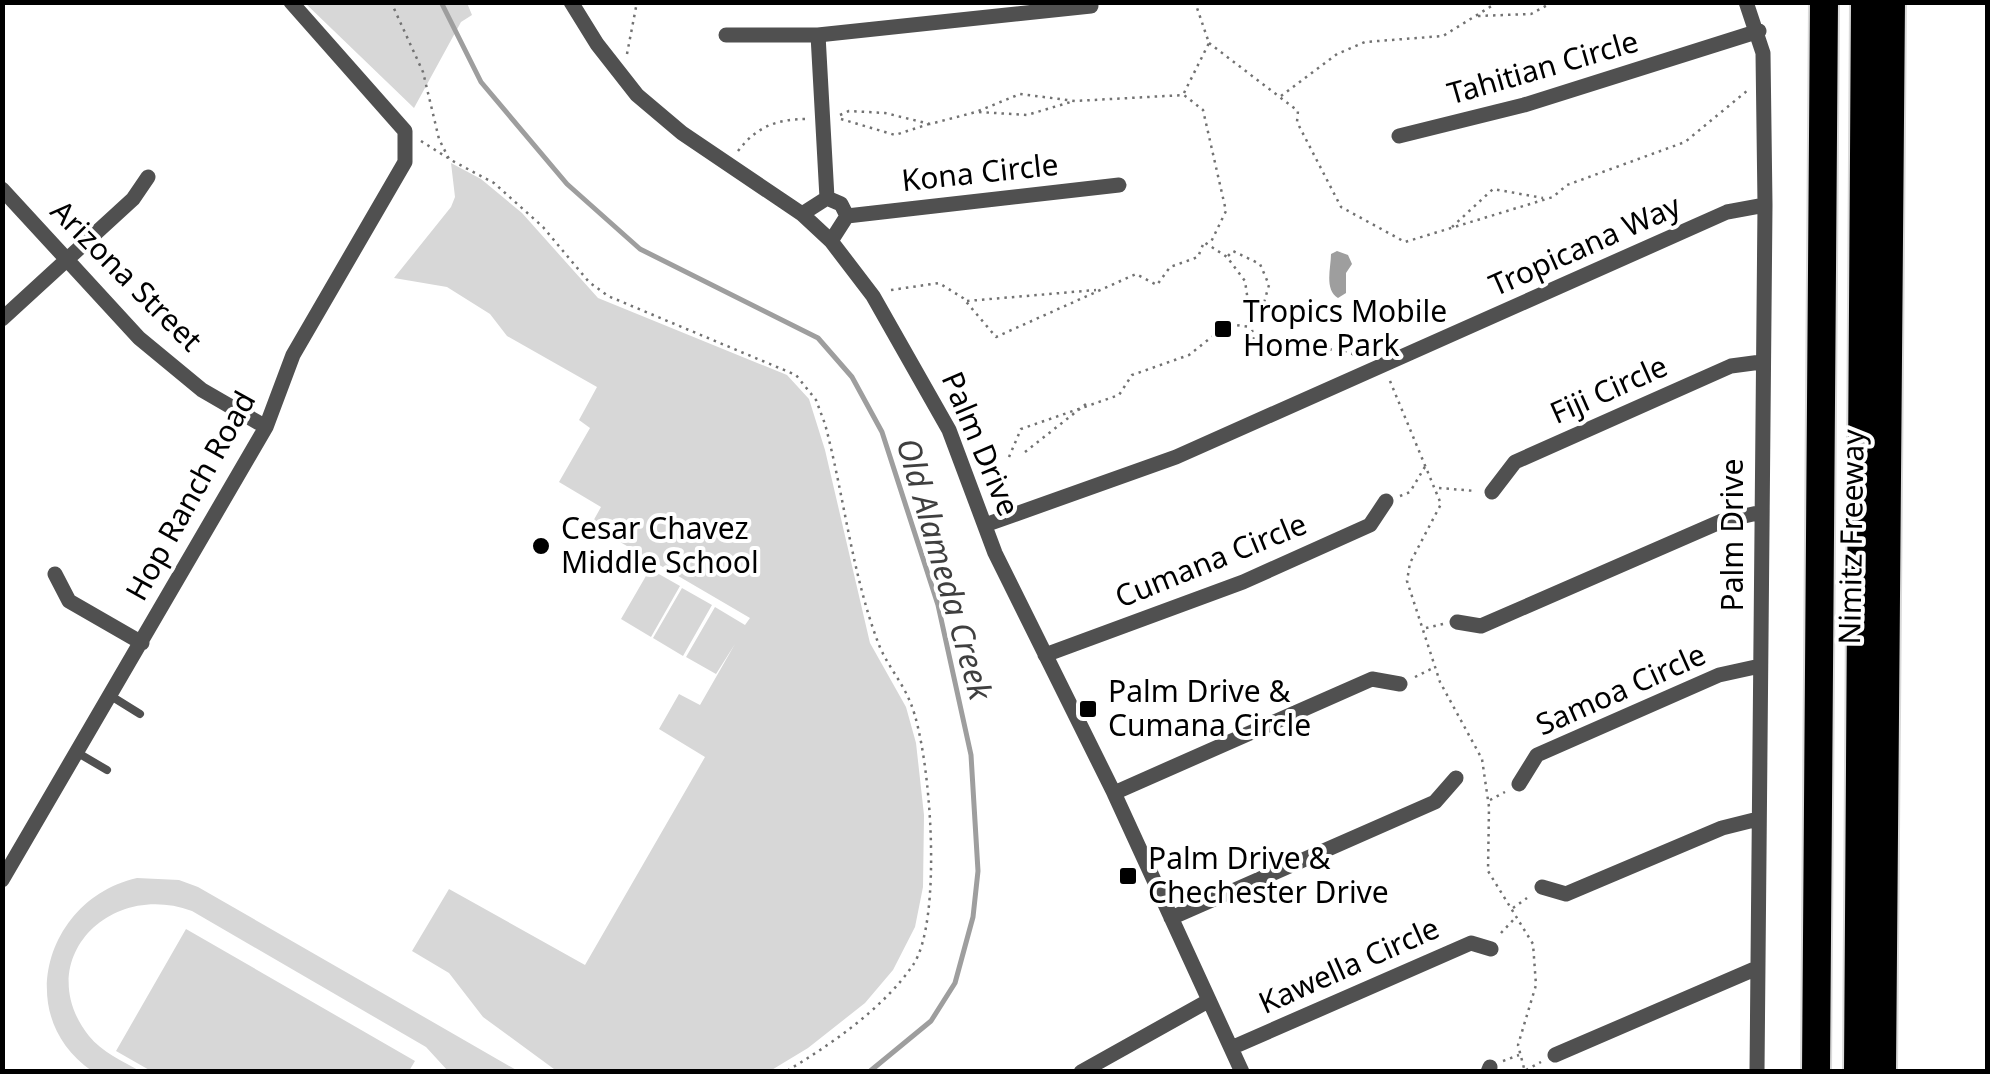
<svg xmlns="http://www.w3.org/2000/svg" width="1990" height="1074" font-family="'Noto Sans',sans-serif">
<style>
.green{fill:#d7d7d7}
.water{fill:#9e9e9e}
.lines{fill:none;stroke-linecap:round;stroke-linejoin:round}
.stream{stroke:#9e9e9e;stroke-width:5}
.motorway-casing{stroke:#dbdbdb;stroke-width:32}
.path{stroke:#727272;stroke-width:2.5;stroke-dasharray:2.5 5;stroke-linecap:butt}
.service{stroke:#505050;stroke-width:8}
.minor{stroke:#505050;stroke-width:15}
.motorway{stroke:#000;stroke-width:28}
.poi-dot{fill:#000;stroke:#fff;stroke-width:4}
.labels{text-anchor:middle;stroke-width:8;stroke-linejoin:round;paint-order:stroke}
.street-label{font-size:30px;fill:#000;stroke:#fff}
.poi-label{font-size:30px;fill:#000;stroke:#fff;text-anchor:start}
.water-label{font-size:32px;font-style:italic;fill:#3f3f3f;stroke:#fff}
</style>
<rect width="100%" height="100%" fill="#fff"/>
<path class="green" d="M305 3H467L472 15 461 22 414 108Z
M451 163 481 179 522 213 598 298 787 375 809 399 825 450 870 643 906 707 916 743 924 815 923 887 915 927 893 970 865 1003 808 1048 770 1071 558 1072 483 1017 449 973 412 951 449 889 585 965 705 757 659 729 679 694 700 705 735 644 716 674 686 657 715 607 745 625 750 618 591 525 601 507 559 482 590 428 579 420 597 387 507 336 490 314 447 287 394 278 451 207 455 197Z
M650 569 680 586 651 637 621 619Z
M682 588 712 605 683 656 653 638Z
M137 878 179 880 198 887 518 1071H448L426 1047 192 911C107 880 31 963 89 1036 102 1052 122 1061 140 1071H92C11 1015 47 898 137 878Z
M186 929 415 1061 409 1071H151L116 1051Z"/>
<path class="water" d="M1337 251 1348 255 1352 264 1346 273V293L1338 298C1324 289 1331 268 1331 254Z"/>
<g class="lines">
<path class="stream" d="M441 2 481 82 567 184 640 249 818 338 852 377 882 432 938 605 971 755 978 871 973 917 955 983 931 1021 869 1072"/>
<g class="motorway-casing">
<path id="motorway" d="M1816 1072 1824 2
M1858 1072 1865 2
M1882 1072 1891 2"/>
</g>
<path class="path" d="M391 2 423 72 439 139 449 159 494 183 543 227 589 282 608 296 796 375 816 400 825 424C844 495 852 575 879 645 887 665 903 683 911 704 931 754 943 921 913 965 884 1008 829 1046 785 1072
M1478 16 1531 14 1553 2
M1209 43 1298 111 1297 122 1341 207 1405 242 1553 197 1567 185 1685 142 1748 90
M627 54 637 2
M1184 93 1209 43 1195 2
M1281 96 1337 54 1365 42 1443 36 1498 2
M979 112 1027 115 1074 101
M840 115 849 111 885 113 930 124 976 112 1020 94 1075 101 1184 95 1203 110 1226 211 1210 244
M841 119 895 135 929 124
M421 141 448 158
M738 151C757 126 777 119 808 119
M1452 227 1493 189 1543 198
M1228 256 1233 251 1260 264 1269 285 1261 313H1253
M891 290 939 283 963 298 996 337 1136 274 1157 285 1170 267 1198 257 1204 242 1227 257 1245 281 1254 343C1288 363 1327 337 1360 358
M967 301 1096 290
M1390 381 1441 504 1410 563 1407 581 1440 682 1482 759 1489 807 1488 871 1533 944 1536 985 1518 1045 1525 1072
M1025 452 1086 404
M1009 457 1021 429 1119 395 1132 375 1189 355 1228 324 1250 327
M1439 488 1476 491
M1400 496 1410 492 1426 465
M1426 628 1443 624
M1415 677 1435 667
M1490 800 1505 792
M1513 908 1527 898
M1501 933 1516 917
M1503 1061 1519 1055
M1526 1070 1541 1062"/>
<path class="service" d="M111 696 140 714
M78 753 107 770"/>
<path class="minor" d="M571 2 597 44 637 95 682 133 802 214 831 241 873 296 949 430 995 553 1114 793 1242 1072
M1746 2 1763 53 1765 205 1757 1072
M726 35H818L1091 6
M818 35 827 198
M1399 136 1524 105 1759 31
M2 189 139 338 202 390 266 427
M802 214 827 198 841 204 847 216 831 241
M847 216 1119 185
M2 319 133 199 148 177
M1492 492 1515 462 1731 366 1761 362
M985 525 1176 457 1727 212 1765 205
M55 574 69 601 142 643
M1457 622 1481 626 1722 521 1762 512
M1045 655 1243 582 1370 525 1386 501
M1519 784 1537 755 1719 675 1760 666
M1114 793 1372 679 1400 684
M2 880 266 427 293 355 405 162V131L291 2
M1542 887 1566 894 1722 828 1758 819
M1171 918 1435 802 1456 778
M1231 1048 1471 943 1491 949
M1555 1055 1757 968
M1081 1072 1208 1001
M1488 1072 1490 1067"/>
<use href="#motorway" class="motorway"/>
</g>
<g class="poi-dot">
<rect x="1213" y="319" width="20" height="20" rx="5"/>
<circle cx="541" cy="546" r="10"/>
<rect x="1078" y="699" width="20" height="20" rx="5"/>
<rect x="1118" y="866" width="20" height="20" rx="5"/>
</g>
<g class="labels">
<g class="street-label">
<text transform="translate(1543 68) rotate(-16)" y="10">Tahitian Circle</text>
<text transform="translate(980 173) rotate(-6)" y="10">Kona Circle</text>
<text transform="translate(1585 246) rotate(-24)" y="10">Tropicana Way</text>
<text transform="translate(126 276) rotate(45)" y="10">Arizona Street</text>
<text transform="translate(1609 390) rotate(-24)" y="10">Fiji Circle</text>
<text transform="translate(980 444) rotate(67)" y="10">Palm Drive</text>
<text transform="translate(191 496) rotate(-61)" y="10">Hop Ranch Road</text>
<text transform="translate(1733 535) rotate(-90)" y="10">Palm Drive</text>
<text transform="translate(1852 537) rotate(-89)" y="10">Nimitz Freeway</text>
<text transform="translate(1211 561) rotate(-22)" y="10">Cumana Circle</text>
<text transform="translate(1621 690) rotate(-24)" y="10">Samoa Circle</text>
<text transform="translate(1349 966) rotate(-24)" y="10">Kawella Circle</text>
</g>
<g class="poi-label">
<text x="1243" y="322">Tropics Mobile<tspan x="1243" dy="34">Home Park</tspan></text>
<text x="561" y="539">Cesar Chavez<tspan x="561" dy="34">Middle School</tspan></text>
<text x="1108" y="702">Palm Drive &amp;<tspan x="1108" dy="34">Cumana Circle</tspan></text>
<text x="1148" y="869">Palm Drive &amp;<tspan x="1148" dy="34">Chechester Drive</tspan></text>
</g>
<g class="water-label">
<text transform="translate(944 569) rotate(74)" y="11">Old Alameda Creek</text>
</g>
</g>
<rect width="1990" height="1074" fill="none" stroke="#000000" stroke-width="10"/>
</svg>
